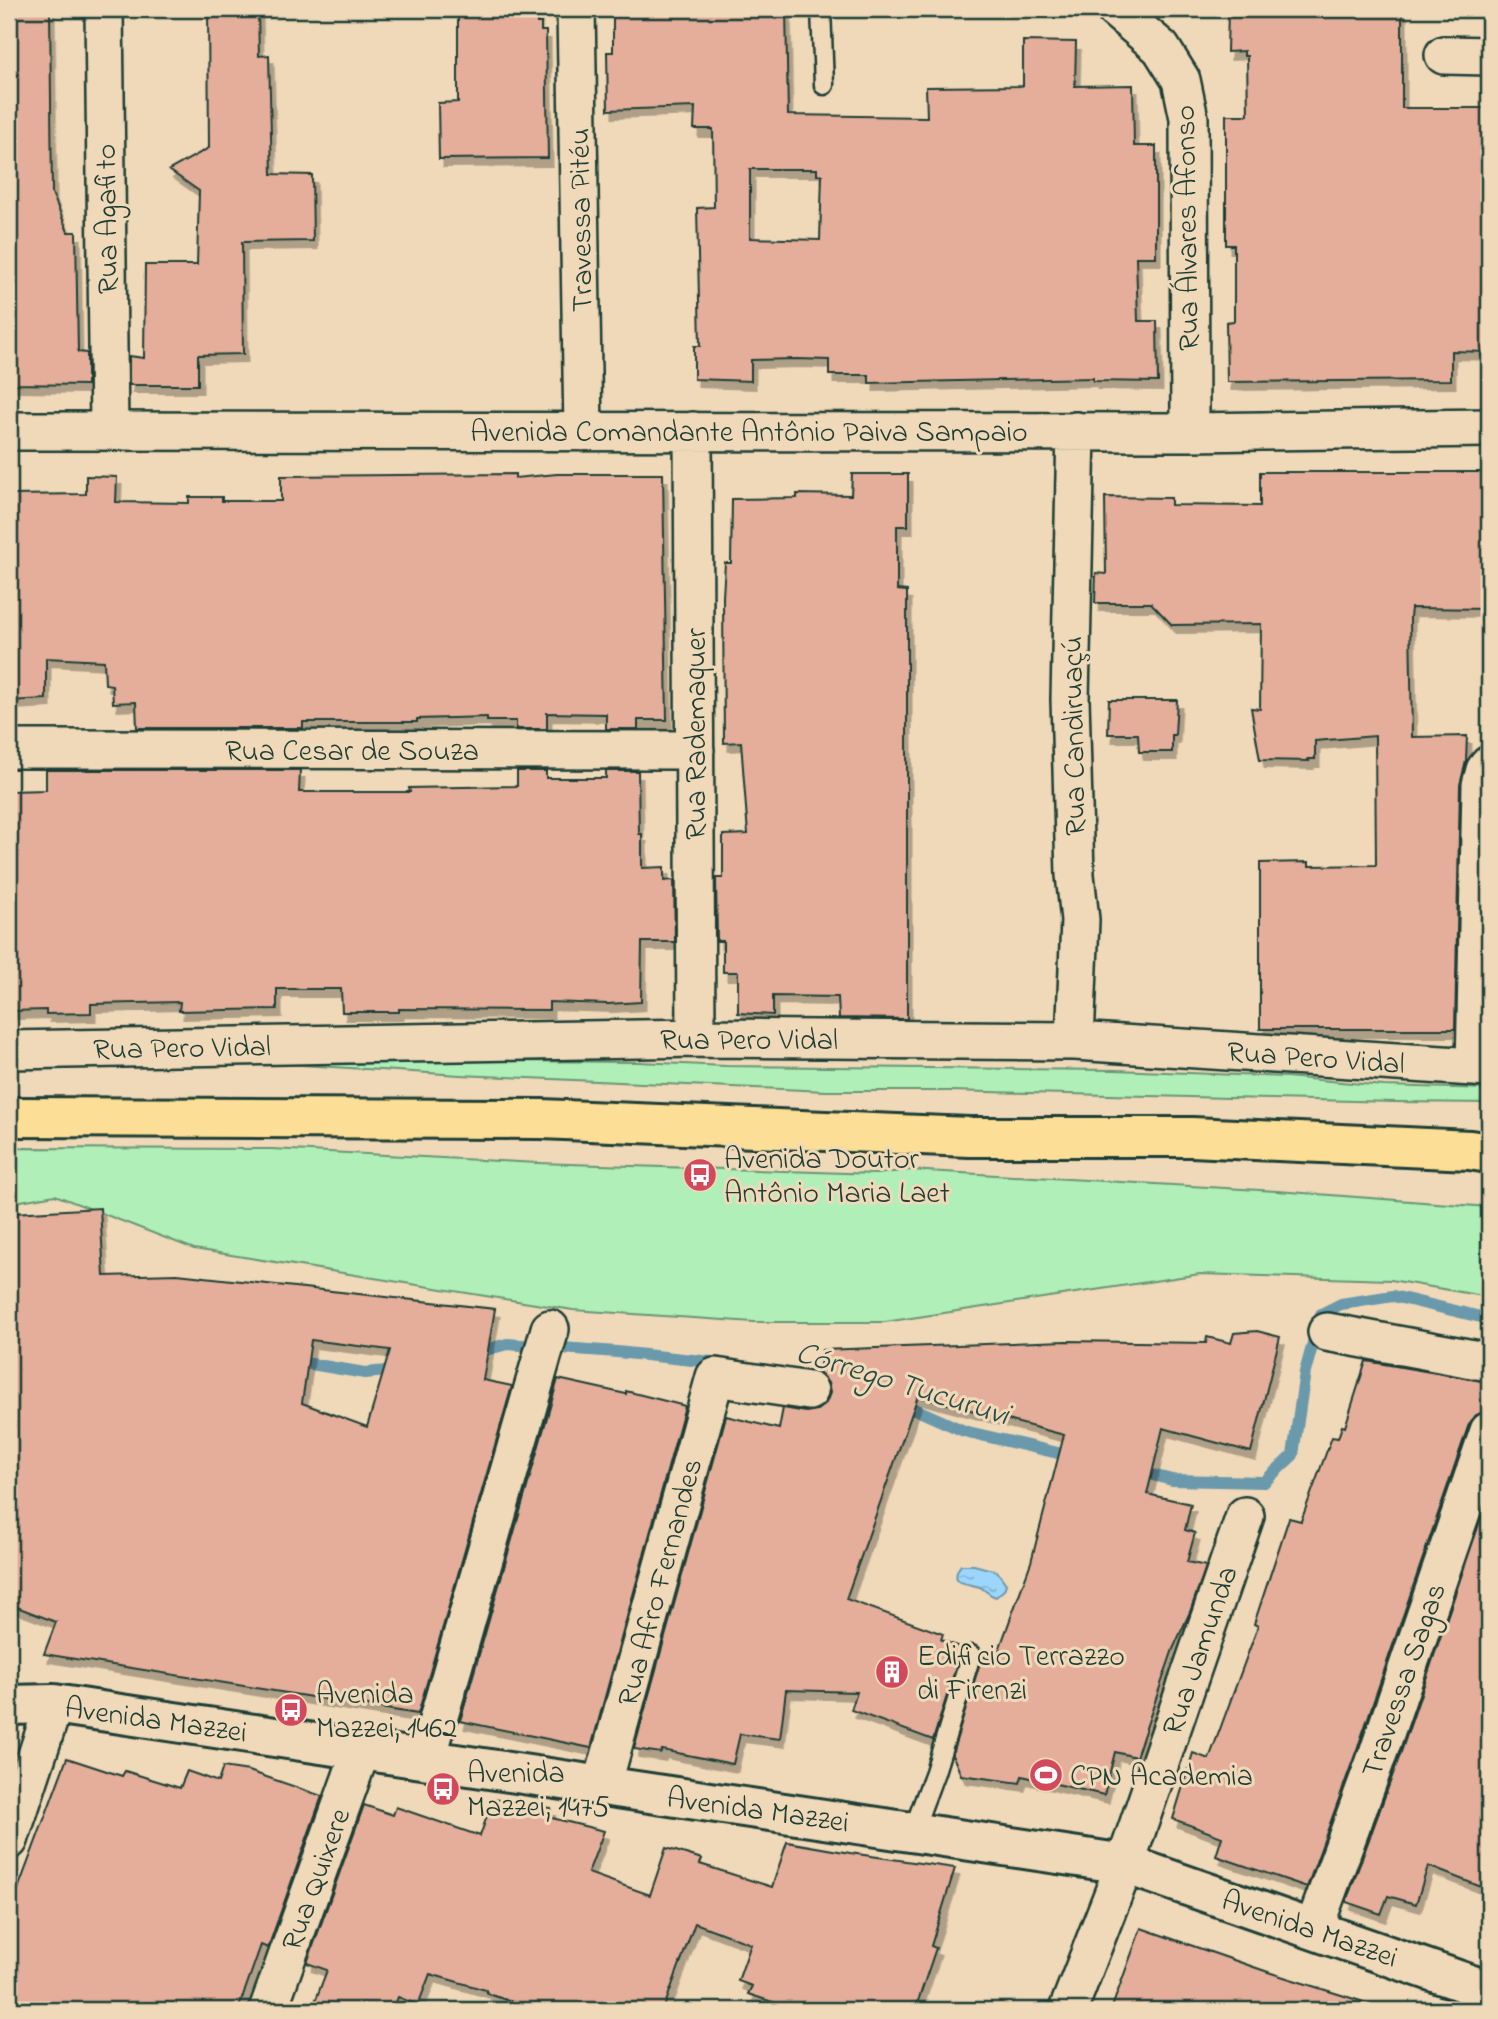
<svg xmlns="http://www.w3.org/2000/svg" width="1498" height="2019" font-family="'Indie Flower',sans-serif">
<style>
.green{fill:#b0efb7;stroke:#689676;stroke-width:2}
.water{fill:url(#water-ripples);stroke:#6a99ac;stroke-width:2}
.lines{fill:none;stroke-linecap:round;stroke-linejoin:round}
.stream{stroke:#6a99ac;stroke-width:12}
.building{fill:#e4ae9a;stroke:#1f3d34;stroke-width:2;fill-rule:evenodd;filter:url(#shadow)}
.lane-casing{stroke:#1f3d34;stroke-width:23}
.street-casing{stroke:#1f3d34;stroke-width:42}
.secondary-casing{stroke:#1f3d34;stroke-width:44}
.primary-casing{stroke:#1f3d34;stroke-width:44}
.lane{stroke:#efd9b8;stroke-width:18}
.street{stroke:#efd9b8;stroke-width:37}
.secondary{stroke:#efd9b8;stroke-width:38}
.primary{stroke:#fdde96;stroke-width:38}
.labels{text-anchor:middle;stroke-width:6;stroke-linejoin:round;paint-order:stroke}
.street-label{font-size:30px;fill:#1f3d34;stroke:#efd9b8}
.poi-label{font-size:30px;fill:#1f3d34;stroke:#efd9b8;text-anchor:start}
.water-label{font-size:32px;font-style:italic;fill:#2c4c48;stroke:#efd9b8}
</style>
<defs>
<pattern id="water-ripples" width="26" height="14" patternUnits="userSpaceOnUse" patternTransform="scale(1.75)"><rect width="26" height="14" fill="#9cd6fc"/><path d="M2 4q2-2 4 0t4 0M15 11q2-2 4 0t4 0" fill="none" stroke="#7fafcd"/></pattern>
<filter id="shadow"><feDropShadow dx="4.5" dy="8" stdDeviation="0" flood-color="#0004"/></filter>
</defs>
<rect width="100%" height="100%" fill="#efd9b8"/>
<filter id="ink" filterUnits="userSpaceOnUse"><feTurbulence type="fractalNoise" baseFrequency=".0143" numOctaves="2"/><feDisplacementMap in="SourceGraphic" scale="14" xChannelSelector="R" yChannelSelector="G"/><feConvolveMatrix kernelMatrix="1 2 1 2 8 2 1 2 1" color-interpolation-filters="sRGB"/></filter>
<g filter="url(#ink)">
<path class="green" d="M131 1058 639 1062 726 1066 1116 1070 1287 1077 1384 1086 1489 1089V1103L1395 1102 950 1091H826L460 1075 286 1064Z
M9 1148 272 1149 538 1163 876 1174 910 1170 1277 1191 1489 1207V1297L1391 1280 1200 1274 885 1322H754L573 1310 194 1249 55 1195 9 1203Z"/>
<path class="water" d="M961 1565H974L997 1571 1006 1584 1004 1590 996 1597C988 1595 986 1590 980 1587 972 1584 965 1585 956 1580L957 1571Z"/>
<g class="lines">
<path class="stream" d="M475 1353 507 1344 617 1352 721 1363
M293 1361 365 1373 399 1370
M899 1402 964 1431 1075 1457
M1137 1471 1172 1480 1264 1482 1293 1455 1305 1372 1321 1314 1341 1304 1393 1296 1489 1319"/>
</g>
<path class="building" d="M9 9H50L52 193 68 232H76L78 352 87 353V385L9 384Z
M208 9H258L259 56 269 55 272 174 312 175 313 241 242 242 243 354 198 355V385H129V356L144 358 145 265H197L199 191 169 170 209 148Z
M458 9H538L537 23H541V31H546L548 158 439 159 438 103 458 102Z
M613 9H786L788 115 927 117 926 87 1023 86V41L1076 42 1075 86 1133 85 1134 146H1156V257H1136L1138 321H1157L1158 382 1093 381V378L869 383V375H829V360L797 359 751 360V381L694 379V346H700L697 208 714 207 713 129H694L695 107 608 110 607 52H613ZM750 169H817V175H822L820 240 750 238Z
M1228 9H1402V108H1489V352L1451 351V380L1227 382 1226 322 1234 321V245H1226V115H1248L1247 56H1244V51L1227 52Z
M1260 472H1489V609L1411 608 1410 618 1412 737 1467 736 1466 761 1460 785 1455 1029H1260V863L1309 862V866L1376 865 1375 736 1315 741V759H1308L1309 761 1260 760 1251 708 1260 709 1261 624 1172 625 1151 603H1095L1096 573 1106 574 1105 497 1171 498V505L1260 506Z
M515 474V478L557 474H663L667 720H638V729H606V714L547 713V729H516V721H487V717L417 719V722H303V728H137L136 702 113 703 112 685 105 684 104 661 46 658V699L9 701V495L86 494V476L117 477 116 502 189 503V497H222V501H281V476Z
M852 474H908V526H897V590L907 591V1019L839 1018 838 997 773 996V1015L738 1013V972H723V941H717L716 878H723V835L748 834 741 742 724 743 723 597 725 563H731L732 499 797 498V494L851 495Z
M1109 700H1177L1175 735H1172V752H1139L1138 734H1108Z
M46 770H300L299 792H410L409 788 517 786V771H546V778H606V771H638L639 834H642V868L664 867V881L674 880 675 942H642L641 1002 608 1004 549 1002V1010L399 1009V1012H342L341 989H277V1009L179 1011 180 1002 91 1004V1013L46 1014V1010L9 1011V791L46 790Z
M100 1208 104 1276 177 1274 495 1309 483 1380 512 1386 418 1714 44 1654 56 1622 9 1604V1287L14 1281 13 1213ZM311 1340 390 1350 367 1427 302 1403Z
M1257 1331 1280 1337 1251 1452 1163 1428 1147 1494 1191 1504 1185 1530 1195 1533 1187 1562 1206 1566 1190 1612 1173 1649 1136 1757 1115 1752 1104 1795 1022 1776 1020 1783 961 1775 952 1754 982 1656 995 1661 1031 1562 1064 1435 918 1396 846 1599 943 1634 941 1640 962 1648 933 1740 851 1710 857 1692 786 1690 780 1739 740 1734 733 1764 662 1750 661 1753 634 1749 726 1416 779 1429 783 1408 806 1412 817 1410 826 1403 830 1393 828 1383 819 1373 822 1350 1066 1341 1206 1343 1207 1337 1231 1343 1234 1333Z
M1366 1361 1489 1382V1411L1476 1415 1469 1424 1360 1741 1307 1887 1216 1856 1222 1837 1173 1819 1193 1753 1209 1759 1258 1626 1254 1624 1289 1518 1301 1521 1332 1437 1338 1438 1342 1426 1345 1427Z
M558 1379 626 1394V1391L685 1406 591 1748 460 1721Z
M1489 1495V1890L1428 1866 1416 1904 1388 1896 1381 1914 1346 1902 1400 1755Z
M67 1758 122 1776 125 1771 180 1788 187 1771 218 1782 223 1767 249 1771 322 1796 268 1948 261 1945 238 2010H9V1913Z
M493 1799 551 1808 548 1817 604 1831 588 1873 650 1895 666 1848 702 1859 700 1864 772 1887 787 1842 850 1853 955 1868 931 1946 936 1948 915 2010H797L748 1994 752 1986 738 1981 751 1944 695 1923 663 2010H538L488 1994 486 1990 430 1974 418 2005 398 1997 393 2010H312L327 1970 307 1963 364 1805 393 1815 396 1807 480 1836Z
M1141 1928 1271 1973 1367 2003 1366 2010H1111Z"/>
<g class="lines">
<g class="lane-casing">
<path id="lane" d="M821 9 824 85
M913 1831 935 1772 971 1655"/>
</g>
<g class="street-casing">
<path id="street" d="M104 9 109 430
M576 9 583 432
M1115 9 1161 48 1181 80 1189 118 1190 432
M1444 55 1489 56
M9 431 1190 432 1489 428
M693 431 696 1038
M9 749 695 750
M1075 1041 1080 920 1075 875 1070 699 1076 431
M9 1050 696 1038 1075 1041 1489 1068
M1475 1067 1481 785 1485 770 1489 765
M1327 1332 1489 1362
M427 1758 550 1329
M602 1786 715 1377 809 1391
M9 1840 54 1704
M1314 1928 1380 1748 1489 1431
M268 2010 362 1748
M1068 2010 1125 1864 1245 1516"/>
</g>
<g class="secondary-casing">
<path id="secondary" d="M9 1705 54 1704 1125 1864 1489 1991"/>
</g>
<g class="primary-casing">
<path id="primary" d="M9 1117 541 1119 969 1137H1192L1470 1150 1489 1153"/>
</g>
<use href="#lane" class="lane"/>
<use href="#street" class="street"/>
<use href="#secondary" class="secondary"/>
<use href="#primary" class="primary"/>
</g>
</g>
<defs>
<g id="bus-disc" transform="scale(1.75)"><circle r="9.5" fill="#d1495b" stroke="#efd9b8"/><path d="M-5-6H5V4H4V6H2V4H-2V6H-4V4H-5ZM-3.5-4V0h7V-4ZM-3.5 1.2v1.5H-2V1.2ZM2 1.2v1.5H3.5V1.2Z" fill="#fff"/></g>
<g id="building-disc" transform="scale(1.75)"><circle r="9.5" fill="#d1495b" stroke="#efd9b8"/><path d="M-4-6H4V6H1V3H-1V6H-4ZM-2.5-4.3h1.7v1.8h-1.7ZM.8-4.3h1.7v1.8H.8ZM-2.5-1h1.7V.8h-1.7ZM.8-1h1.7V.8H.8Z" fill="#fff"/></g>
<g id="stadium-disc" transform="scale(1.75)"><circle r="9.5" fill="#d1495b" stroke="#efd9b8"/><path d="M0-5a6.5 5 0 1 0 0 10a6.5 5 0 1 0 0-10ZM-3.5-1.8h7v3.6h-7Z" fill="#fff"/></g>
</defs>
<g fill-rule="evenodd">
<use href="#bus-disc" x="700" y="1175"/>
<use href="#building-disc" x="892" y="1672"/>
<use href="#bus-disc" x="291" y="1710"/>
<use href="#stadium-disc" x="1046" y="1775"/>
<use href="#bus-disc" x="443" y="1789"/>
</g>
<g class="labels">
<g class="street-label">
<text transform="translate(106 219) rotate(-91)" y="10">Rua Agafito</text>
<text transform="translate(580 220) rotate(-91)" y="10">Travessa Pitéu</text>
<text transform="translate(1186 228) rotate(-91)" y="10">Rua Álvares Afonso</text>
<text x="749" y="441">Avenida Comandante Antônio Paiva Sampaio</text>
<text transform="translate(695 734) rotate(-90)" y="10">Rua Rademaquer</text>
<text transform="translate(1073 736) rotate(-91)" y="10">Rua Candiruaçú</text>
<text x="352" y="760">Rua Cesar de Souza</text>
<text x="749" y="1049">Rua Pero Vidal</text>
<text transform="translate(182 1047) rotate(-1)" y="10">Rua Pero Vidal</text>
<text transform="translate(1316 1057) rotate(4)" y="10">Rua Pero Vidal</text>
<text transform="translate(659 1582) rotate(-75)" y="10">Rua Afro Fernandes</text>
<text transform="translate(1199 1650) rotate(-71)" y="10">Rua Jamunda</text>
<text transform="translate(1403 1680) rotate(-71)" y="10">Travessa Sagas</text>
<text transform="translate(156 1719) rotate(8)" y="10">Avenida Mazzei</text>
<text transform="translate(758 1809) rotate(8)" y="10">Avenida Mazzei</text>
<text transform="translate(315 1879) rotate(-70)" y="10">Rua Quixere</text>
<text transform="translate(1310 1928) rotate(19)" y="10">Avenida Mazzei</text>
</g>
<g class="poi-label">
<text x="724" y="1168">Avenida Doutor<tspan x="724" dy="34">Antônio Maria Laet</tspan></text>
<text x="917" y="1665">Edificio Terrazzo<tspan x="917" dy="34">di Firenzi</tspan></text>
<text x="316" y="1703">Avenida<tspan x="316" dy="34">Mazzei, 1462</tspan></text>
<text x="467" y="1782">Avenida<tspan x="467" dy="34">Mazzei, 1475</tspan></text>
<text x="1070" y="1785">CPN Academia</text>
</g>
<g class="water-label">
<text transform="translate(903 1382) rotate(17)" y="11">Córrego Tucuruvi</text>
</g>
</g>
<rect width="1498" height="2019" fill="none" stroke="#efd9b8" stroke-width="35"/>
<rect x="18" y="18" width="1463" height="1984" fill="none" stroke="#1f3d34" stroke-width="2.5" filter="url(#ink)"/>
</svg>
